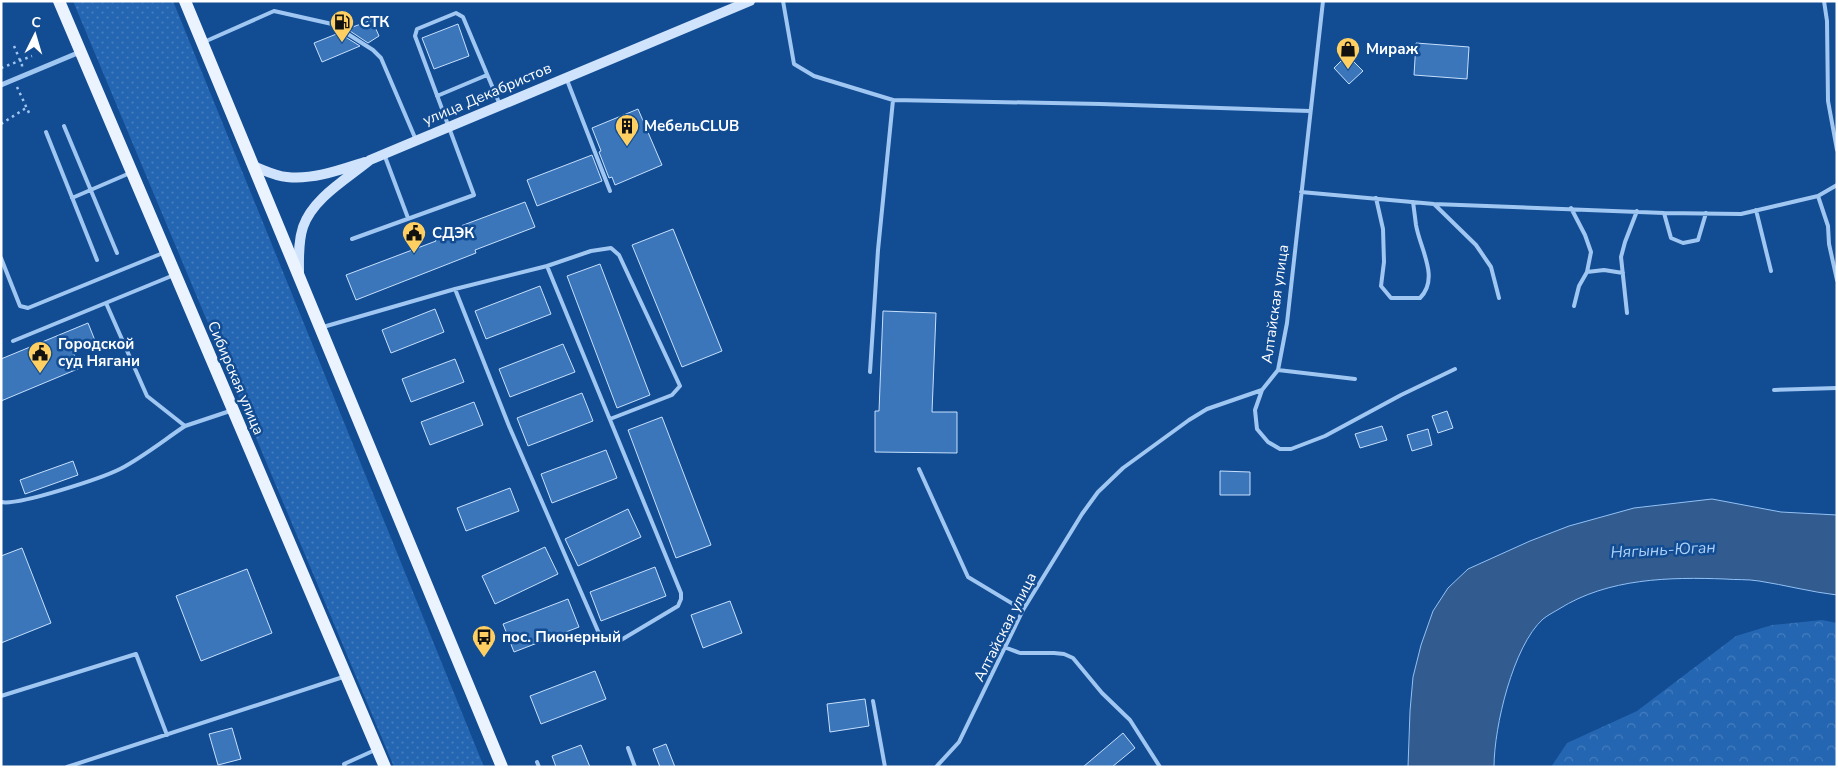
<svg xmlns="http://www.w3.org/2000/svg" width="1838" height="768" font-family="'Nunito Sans',sans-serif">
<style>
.green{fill:url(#green-dots)}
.forest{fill:url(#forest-crowns)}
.water{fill:#325c90;stroke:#92c1f5}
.building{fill:#3b76bb;stroke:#c7e0fd}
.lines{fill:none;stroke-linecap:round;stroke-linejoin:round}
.path{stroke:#a0c6f2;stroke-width:2.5;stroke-dasharray:2.5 4;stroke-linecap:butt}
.lane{stroke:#a0c6f2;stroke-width:4}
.street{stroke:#a0c6f2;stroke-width:5}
.secondary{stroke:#cfe3fc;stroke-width:10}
.primary{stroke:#ebf3ff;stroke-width:12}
.labels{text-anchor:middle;stroke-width:5;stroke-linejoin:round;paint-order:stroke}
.poi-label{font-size:15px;font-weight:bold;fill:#fff;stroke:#124c93;text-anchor:start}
.street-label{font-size:15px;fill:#fff;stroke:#124c93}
.water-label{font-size:16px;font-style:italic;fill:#acd0f9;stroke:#124c93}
</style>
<defs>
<pattern id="green-dots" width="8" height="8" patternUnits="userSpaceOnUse" patternTransform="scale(1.25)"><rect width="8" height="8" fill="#2466b2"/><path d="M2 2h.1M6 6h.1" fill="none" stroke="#457dbe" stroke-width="1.8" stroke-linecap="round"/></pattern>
<pattern id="forest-crowns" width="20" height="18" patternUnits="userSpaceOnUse" patternTransform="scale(1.25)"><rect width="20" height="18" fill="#2466b2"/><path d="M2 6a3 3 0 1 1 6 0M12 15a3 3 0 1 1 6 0" fill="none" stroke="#457dbe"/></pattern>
</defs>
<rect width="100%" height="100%" fill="#124c93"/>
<path class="green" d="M73 1H173L484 767H394Z"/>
<path class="forest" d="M1822 620 1837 623V767H1551L1567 743 1637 711 1736 636 1772 625Z"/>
<path class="water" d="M1712 499 1781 512 1837 515V595C1811 592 1785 585 1759 581 1747 579 1736 580 1725 579 1670 577 1608 578 1559 609 1554 612 1548 615 1543 619 1513 646 1494 727 1494 767H1408L1410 711 1413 677 1421 645 1433 611 1448 588 1468 569 1530 541 1569 526 1634 508Z"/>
<path class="building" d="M372 20 379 36 368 43 347 29Z
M458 24 469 56 434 69 422 38Z
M339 33 360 46 322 62 314 43Z
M1416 43 1469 47 1467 79 1414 75Z
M1347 55 1363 71 1349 84 1334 68Z
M638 109 662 165 615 185 612 177 609 178 599 152 601 151 592 128Z
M592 155 602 181 537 206 527 180Z
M525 202 535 227 475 250 476 253 356 300 346 275 436 241 434 236Z
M673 229 722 351 682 367 632 245Z
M600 264 650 395 617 408 567 276Z
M540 286 551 314 486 339 475 311Z
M435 309 444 332 391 353 382 330Z
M883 311 936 313 932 412H957V453L875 452V411H879Z
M88 323 96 343 73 352 80 368 1 401V359Z
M563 344 575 372 510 397 499 369Z
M455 359 464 382 411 402 402 379Z
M582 393 593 421 528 446 517 418Z
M474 402 483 425 430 445 421 422Z
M1447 411 1453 428 1438 433 1432 416Z
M662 417 711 545 676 558 628 430Z
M1382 426 1387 440 1360 448 1355 434Z
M1428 429 1432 445 1412 451 1407 435Z
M606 450 617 478 552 503 541 474Z
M73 461 78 475 25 494 20 480Z
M1220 471 1250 472V495H1220Z
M510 488 519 511 466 531 457 508Z
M628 509 641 537 578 566 565 539Z
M545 547 558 574 495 604 482 576Z
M22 548 51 623 1 643V556Z
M655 567 666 596 601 621 590 592Z
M247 569 272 633 201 661 176 596Z
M568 599 579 627 514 652 503 624Z
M730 601 742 633 703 648 691 615Z
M595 671 606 699 541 724 530 696Z
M865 699 869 726 830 732 827 704Z
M232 728 241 759 218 765 209 734Z
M1123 733 1135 748 1112 767H1083Z
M666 744 675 767H660L653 749Z
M581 745 590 767H556L552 756Z"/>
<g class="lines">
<path class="path" d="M14 46 22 65V67
M1 68 32 56
M17 87 30 115
M1 124 26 108"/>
<path class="lane" d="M783 1 794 64 814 76 893 100
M1824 1 1827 21 1828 101 1837 150
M204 42 274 11 332 24 373 50 381 58 416 140
M567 80 610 191
M437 96 487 75
M64 126 117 253
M46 132 97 260
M384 154 408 218
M1301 192 1434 204 1664 213 1741 214 1818 196 1837 185
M1818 196 1828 226 1829 244 1837 280
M72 198 130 173
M1376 198 1383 229 1384 262 1381 286 1391 298H1420C1440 278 1420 249 1416 225 1415 217 1414 209 1413 202
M1434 204 1476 245 1491 267 1499 298
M1571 208 1585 235 1591 252 1587 272 1579 286 1574 306
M1756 210 1771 271
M1664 213 1671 238 1683 243 1698 240 1706 213
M352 239 474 195 415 36 417 29 456 13 463 17 500 105
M1 258 20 306 28 308 163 253
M547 266 591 251 611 248 619 255 680 386 672 395 610 419
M1587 272 1604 270 1623 273
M106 303 147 396 185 426 230 411
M1627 313 1621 257 1625 242 1637 211
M323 327 455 289 547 266 681 593V599L678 606 621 640C613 643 608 643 601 638L509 426 455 289
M13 341 174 275
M1278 370 1355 379
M870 372 878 250 893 100 1101 104 1310 111
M1262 390 1255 410 1257 429 1268 442 1280 449H1291L1325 436 1401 395 1455 369
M1774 390 1837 388
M919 469 968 577 1023 610
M1 502C18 506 102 478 120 469 143 457 164 440 185 426
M1004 647 1020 653H1054L1064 654 1073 658 1102 693 1130 720 1160 767
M1 696 136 654 167 735
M873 701 885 767
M628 748 635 767
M537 762 539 767
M67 767 343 677
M345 767 344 764 375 750
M936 767 959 742 1023 610 1082 514 1098 492 1123 468 1189 420 1207 409 1262 390 1278 370 1287 323 1323 1"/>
<path class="street" d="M1 85 80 52"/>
<path class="secondary" d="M253 166C264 170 275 176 287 177 313 180 340 170 365 162
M299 273C299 258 298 242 303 227 313 198 347 179 370 160L750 1"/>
<path class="primary" d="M59 1 385 767
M185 1 502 767"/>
</g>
<defs>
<g id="fuel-pin" transform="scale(1.25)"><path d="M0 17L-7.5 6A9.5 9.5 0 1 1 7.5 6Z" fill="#ffd061" stroke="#124c93"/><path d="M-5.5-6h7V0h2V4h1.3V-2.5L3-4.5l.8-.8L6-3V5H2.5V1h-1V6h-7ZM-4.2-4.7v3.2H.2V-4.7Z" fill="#111"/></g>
<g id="shop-pin" transform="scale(1.25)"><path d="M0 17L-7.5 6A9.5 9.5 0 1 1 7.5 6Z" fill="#ffd061" stroke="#124c93"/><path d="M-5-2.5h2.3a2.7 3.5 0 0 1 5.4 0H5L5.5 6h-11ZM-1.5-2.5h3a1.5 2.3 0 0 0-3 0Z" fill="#111"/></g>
<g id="building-pin" transform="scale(1.25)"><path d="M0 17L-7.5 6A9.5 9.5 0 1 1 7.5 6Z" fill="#ffd061" stroke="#124c93"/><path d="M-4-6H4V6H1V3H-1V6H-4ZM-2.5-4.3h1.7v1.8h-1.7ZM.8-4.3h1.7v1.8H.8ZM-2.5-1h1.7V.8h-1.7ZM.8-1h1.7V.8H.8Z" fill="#111"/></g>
<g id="civic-pin" transform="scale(1.25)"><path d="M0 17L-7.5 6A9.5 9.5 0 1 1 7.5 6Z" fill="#ffd061" stroke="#124c93"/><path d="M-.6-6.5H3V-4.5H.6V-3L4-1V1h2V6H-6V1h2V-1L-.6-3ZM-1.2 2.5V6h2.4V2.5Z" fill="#111"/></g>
<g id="bus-pin" transform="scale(1.25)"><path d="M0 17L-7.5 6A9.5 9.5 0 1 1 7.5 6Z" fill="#ffd061" stroke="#124c93"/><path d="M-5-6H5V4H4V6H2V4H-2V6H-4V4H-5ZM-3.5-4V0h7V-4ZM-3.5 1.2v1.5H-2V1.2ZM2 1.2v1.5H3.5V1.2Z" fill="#111"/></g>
</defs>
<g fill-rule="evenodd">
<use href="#fuel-pin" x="342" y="22"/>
<use href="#shop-pin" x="1348" y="49"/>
<use href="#building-pin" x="627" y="126"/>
<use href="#civic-pin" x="414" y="233"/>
<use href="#civic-pin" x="40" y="353"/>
<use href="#bus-pin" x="484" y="637"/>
</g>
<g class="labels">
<g class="poi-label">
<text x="360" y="27">СТК</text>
<text x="1366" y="54">Мираж</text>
<text x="644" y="131">МебельCLUB</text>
<text x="432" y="238">СДЭК</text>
<text x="58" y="349">Городской<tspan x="58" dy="17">суд Нягани</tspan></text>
<text x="502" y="642">пос. Пионерный</text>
</g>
<g class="street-label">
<text transform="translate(487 94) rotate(-23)" y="5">улица Декабристов</text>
<text transform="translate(1275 304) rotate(-82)" y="5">Алтайская улица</text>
<text transform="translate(236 378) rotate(67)" y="5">Сибирская улица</text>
<text transform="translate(1005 627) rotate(-63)" y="5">Алтайская улица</text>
</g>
<g class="water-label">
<text transform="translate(1663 549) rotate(-3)" y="6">Нягынь-Юган</text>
</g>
</g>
<rect width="1838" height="768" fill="none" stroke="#ffffff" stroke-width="5"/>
<g transform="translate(35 35) rotate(5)" stroke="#124c93" stroke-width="4" paint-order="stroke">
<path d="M0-4L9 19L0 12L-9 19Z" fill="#ffffff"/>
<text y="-8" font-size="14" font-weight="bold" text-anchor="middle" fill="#ffffff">С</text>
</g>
</svg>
